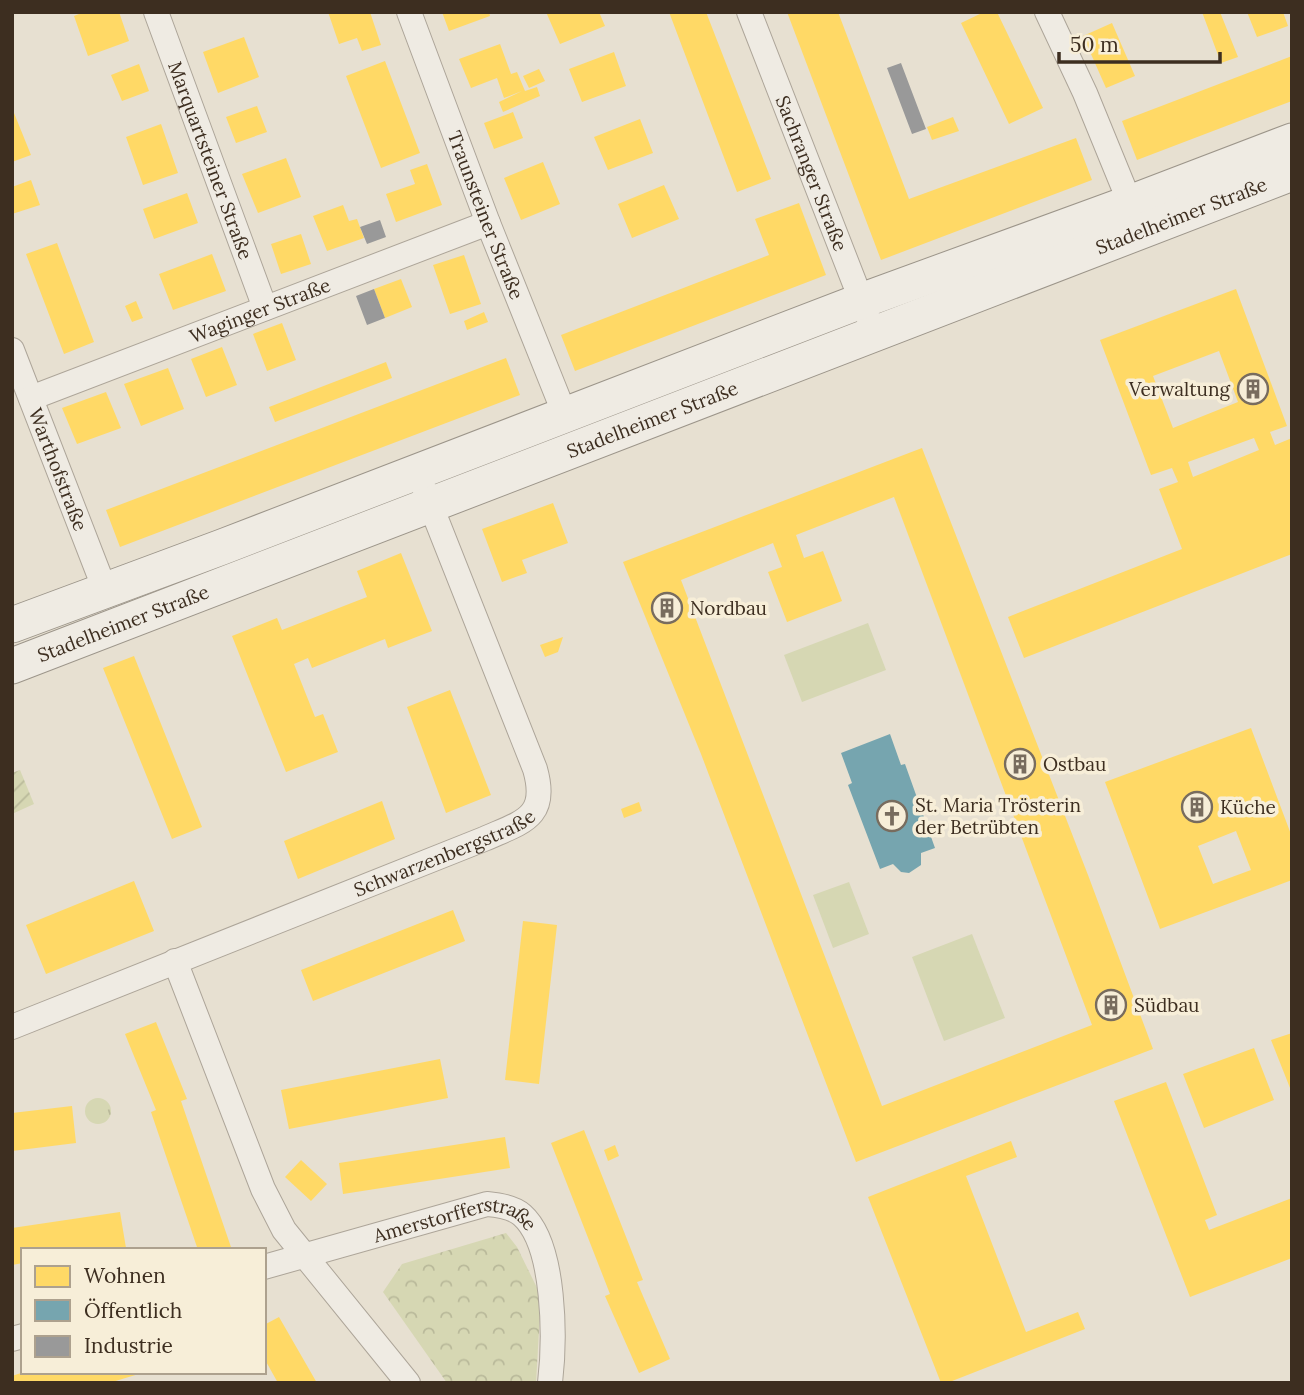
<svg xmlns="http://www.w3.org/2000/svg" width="1304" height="1395" font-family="Lora,serif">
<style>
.grass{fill:url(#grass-tufts)}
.forest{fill:url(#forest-crowns)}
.garden{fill:url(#garden-furrows)}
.pitch{fill:#d6d7b3}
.homes{fill:#ffd966;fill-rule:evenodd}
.public{fill:#76a5af}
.industry{fill:#999}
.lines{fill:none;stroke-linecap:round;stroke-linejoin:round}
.minor-casing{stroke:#ada599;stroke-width:26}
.secondary-casing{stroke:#9c958a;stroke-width:37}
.minor{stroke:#efebe3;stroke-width:24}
.secondary{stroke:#efebe3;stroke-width:35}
.labels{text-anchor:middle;stroke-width:7;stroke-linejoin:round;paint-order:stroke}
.street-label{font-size:19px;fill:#3d2e20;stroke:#f7eed8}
.poi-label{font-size:19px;fill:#3d2e20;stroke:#f7eed8;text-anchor:start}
</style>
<defs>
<pattern id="grass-tufts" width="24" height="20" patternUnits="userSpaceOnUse" patternTransform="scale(1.75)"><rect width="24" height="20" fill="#d6d7b3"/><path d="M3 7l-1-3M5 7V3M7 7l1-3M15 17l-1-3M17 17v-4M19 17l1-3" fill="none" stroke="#b9b99a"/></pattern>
<pattern id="forest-crowns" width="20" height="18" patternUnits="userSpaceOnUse" patternTransform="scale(1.75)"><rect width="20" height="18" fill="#d6d7b3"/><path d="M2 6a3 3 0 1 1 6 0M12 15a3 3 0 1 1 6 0" fill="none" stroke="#b9b99a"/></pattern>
<pattern id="garden-furrows" width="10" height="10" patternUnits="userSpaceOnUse" patternTransform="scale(1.75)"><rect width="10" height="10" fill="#d6d7b3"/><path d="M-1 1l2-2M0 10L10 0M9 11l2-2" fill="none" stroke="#b9b99a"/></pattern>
</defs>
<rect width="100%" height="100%" fill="#e7e0d1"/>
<path class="grass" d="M85 1111a13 13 0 1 1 26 0a13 13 0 1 1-26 0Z"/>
<path class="forest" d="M506 1233 517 1247 541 1296 536 1383H447L383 1292 402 1264Z"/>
<path class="garden" d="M20 770 34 804 12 814V773Z"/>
<path class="pitch" d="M868 623 886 670 802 702 784 655Z
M849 882 869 934 833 948 813 895Z
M972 934 1005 1018 944 1041 912 957Z"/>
<path class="homes" d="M84 12H119L129 41 88 56 74 16Z
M328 12H370L381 45 362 51 357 38 339 44Z
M442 12H489L490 16 449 31Z
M546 12H599L605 26 560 44Z
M669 12H706L771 179 737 192Z
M787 12H838L909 199 1076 138 1092 180 881 260Z
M984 12H997L1043 108 1009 124 961 23Z
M1202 12H1220L1238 57 1221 63Z
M1247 12H1283L1288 26 1257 37Z
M1112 23 1135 76 1106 88 1083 36Z
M244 37 259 77 218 93 203 52Z
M500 44 511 74 517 72 525 91 537 87 540 96 503 112 499 102 522 91 504 98 497 78 471 88 459 59Z
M614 52 626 86 582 102 569 69Z
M1292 56V101L1137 160 1122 121Z
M385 61 420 153 381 168 346 76Z
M139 64 149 91 122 101 111 75Z
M539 69 545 81 529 88 523 76Z
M257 106 267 132 236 143 226 117Z
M12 108 31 155 12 162Z
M513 112 523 138 494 149 484 123Z
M953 117 959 131 932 140 927 127Z
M640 119 653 153 608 170 594 137Z
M161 124 178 173 143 185 126 137Z
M286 158 301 197 258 213 242 174Z
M543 162 560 204 521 220 504 178Z
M427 164 442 205 396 222 386 194 415 184 410 170Z
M31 180 40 205 12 214V187Z
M664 185 679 219 632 238 618 204Z
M187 193 198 223 154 239 143 209Z
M799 203 826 275 575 371 561 335 769 255 755 219Z
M343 205 349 221 357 219 364 238 327 251 313 216Z
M301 234 311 264 281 274 271 244Z
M57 243 94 342 64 354 26 254Z
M212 254 226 291 173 310 159 274Z
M464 255 481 304 450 314 433 265Z
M401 279 412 307 385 318 374 289Z
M1236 289 1287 426 1270 432 1275 445 1292 438V554L1024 658 1008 617 1182 549 1159 489 1178 482 1172 468 1151 475 1100 340ZM1219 351 1238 402 1173 428 1153 376ZM1254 438 1259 450 1193 477 1188 462Z
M136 301 143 318 132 322 125 306Z
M484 312 488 322 467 330 464 321Z
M282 323 296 360 267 371 253 334Z
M222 347 237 385 206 397 191 359Z
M506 358 520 395 120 547 106 510Z
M386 362 392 378 275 422 269 407Z
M168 368 184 409 141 426 124 384Z
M106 392 121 428 77 444 62 408Z
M922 448 1088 875 1153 1049 856 1162 701 754 623 562ZM894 497 1092 1025 882 1106 681 580 773 543 782 567 768 572 787 622 842 601 823 551 804 558 796 535Z
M553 503 568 543 522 560 527 573 502 582 482 529Z
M401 553 432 631 388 648 385 639 312 668 308 658 294 664 315 717 323 714 338 752 286 772 232 636 277 618 282 630 367 597 357 571Z
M563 637 558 652 545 657 540 645Z
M134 656 202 827 172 839 103 668Z
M450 690 491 795 446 813 407 707Z
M1251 728 1292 837V880L1160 929 1105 782ZM1236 831 1251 870 1213 884 1198 846Z
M382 801 395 839 298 879 284 841Z
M639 802 642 811 624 818 621 809Z
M134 881 154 931 46 974 26 925Z
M453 910 465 941 313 1001 301 970Z
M523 921 557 925 539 1084 505 1080Z
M156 1022 187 1099 181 1101 232 1250H198L151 1112 156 1110 125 1034Z
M1292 1033V1093L1271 1040Z
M1254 1048 1274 1100 1204 1128 1183 1074Z
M440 1059 448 1098 289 1129 281 1090Z
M1166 1082 1217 1215 1205 1220 1209 1230 1292 1198V1258L1190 1297 1114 1101Z
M72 1106 76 1143 12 1151V1113Z
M584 1130 643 1280 637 1282 670 1359 639 1373 605 1296 610 1294 551 1143Z
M505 1137 510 1168 343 1194 339 1163Z
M1011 1141 1017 1157 966 1176 1026 1332 1078 1312 1085 1329 947 1383H941L868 1197Z
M615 1145 619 1156 608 1161 604 1150Z
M301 1160 327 1184 311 1201 285 1177Z
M120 1212 126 1248 23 1250V1263L12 1265V1228Z
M279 1317 317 1383H278L264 1358V1325Z
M24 1372H142V1373L109 1383H12V1376Z"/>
<path class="public" d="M890 734 901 765 905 764 935 848 921 853V865L909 873 901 872 893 864 880 869 848 785 852 783 841 753Z"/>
<path class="industry" d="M901 63 926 129 912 134 887 68Z
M380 220 386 237 367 244 360 227Z
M374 289 385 318 367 325 356 296Z"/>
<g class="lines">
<g class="minor-casing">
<g id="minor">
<path id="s1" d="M156 12 265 308"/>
<path id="s2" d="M409 12 488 223 565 415"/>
<path id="s3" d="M749 12 867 315"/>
<path d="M1047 12 1085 93 1130 203"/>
<path id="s4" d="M12 350 105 590"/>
<path id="s5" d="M31 398 488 223"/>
<path d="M175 961 263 1189 284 1230 408 1383"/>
<path id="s6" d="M12 1027 484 839C522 822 549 818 535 769L425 491"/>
<path id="s7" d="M264 1267 487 1204C499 1205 513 1207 522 1215 556 1245 555 1341 550 1383"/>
<path d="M12 1339 23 1336"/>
</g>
</g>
<g class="secondary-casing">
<g id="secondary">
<path d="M12 625 222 547 861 301 1130 203 1292 141"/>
<path id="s8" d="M12 666 1292 173"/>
</g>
</g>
<use href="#minor" class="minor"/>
<use href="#secondary" class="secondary"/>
</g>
<defs>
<g id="building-ring" transform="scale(1.575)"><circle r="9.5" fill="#f7eed8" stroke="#786c5e" stroke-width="1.5"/><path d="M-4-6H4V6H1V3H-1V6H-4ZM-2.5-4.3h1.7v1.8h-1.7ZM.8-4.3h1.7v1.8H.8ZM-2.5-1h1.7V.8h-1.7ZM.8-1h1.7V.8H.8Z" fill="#786c5e"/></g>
<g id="church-ring" transform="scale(1.575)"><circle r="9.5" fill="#f7eed8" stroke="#786c5e" stroke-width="1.5"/><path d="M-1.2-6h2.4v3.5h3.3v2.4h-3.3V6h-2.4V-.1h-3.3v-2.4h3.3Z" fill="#786c5e"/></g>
</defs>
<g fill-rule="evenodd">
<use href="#building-ring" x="1253" y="389"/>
<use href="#building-ring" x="667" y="608"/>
<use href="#building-ring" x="1020" y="764"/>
<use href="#building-ring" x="1197" y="807"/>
<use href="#church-ring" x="892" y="816"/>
<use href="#building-ring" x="1111" y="1005"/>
</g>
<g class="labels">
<g class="street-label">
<text dy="7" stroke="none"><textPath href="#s1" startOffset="158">Marquartsteiner Straße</textPath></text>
<text dy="7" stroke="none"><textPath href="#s3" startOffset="173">Sachranger Straße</textPath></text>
<text dy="7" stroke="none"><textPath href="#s2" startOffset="217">Traunsteiner Straße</textPath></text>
<text dy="7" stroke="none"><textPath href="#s8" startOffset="1253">Stadelheimer Straße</textPath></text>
<text dy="7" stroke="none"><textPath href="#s5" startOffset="245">Waginger Straße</textPath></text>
<text dy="7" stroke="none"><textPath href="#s8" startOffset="686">Stadelheimer Straße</textPath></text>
<text dy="7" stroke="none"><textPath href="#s4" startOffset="128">Warthofstraße</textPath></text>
<text dy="7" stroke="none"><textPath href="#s8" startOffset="119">Stadelheimer Straße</textPath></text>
<text dy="7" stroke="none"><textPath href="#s6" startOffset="466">Schwarzenbergstraße</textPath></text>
<text dy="7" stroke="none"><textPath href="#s7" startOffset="200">Amerstorfferstraße</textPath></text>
</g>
<g class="poi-label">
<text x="1230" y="396" text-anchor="end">Verwaltung</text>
<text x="690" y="615">Nordbau</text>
<text x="1043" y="771">Ostbau</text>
<text x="915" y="812">St. Maria Trösterin<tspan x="915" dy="22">der Betrübten</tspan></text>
<text x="1220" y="814">Küche</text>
<text x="1134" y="1012">Südbau</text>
</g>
</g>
<rect width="1304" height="1395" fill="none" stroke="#3d2e20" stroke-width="28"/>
<rect x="21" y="1248" width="245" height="126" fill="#f7eed8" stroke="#ada18e" stroke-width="2"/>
<rect x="35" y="1266" width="35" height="21" fill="#ffd966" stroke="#ada18e" stroke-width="2"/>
<text x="84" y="1283" font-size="21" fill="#3d2e20">Wohnen</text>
<rect x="35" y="1300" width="35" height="21" fill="#76a5af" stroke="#ada18e" stroke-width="2"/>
<text x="84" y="1318" font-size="21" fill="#3d2e20">Öffentlich</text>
<rect x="35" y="1336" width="35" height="21" fill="#999999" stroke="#ada18e" stroke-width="2"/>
<text x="84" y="1353" font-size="21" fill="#3d2e20">Industrie</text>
<path d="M1059 52v10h161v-10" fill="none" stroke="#3d2e20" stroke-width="3.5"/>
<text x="1070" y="52" font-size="21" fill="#3d2e20" stroke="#f7eed8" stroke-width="5" paint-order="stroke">50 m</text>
</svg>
